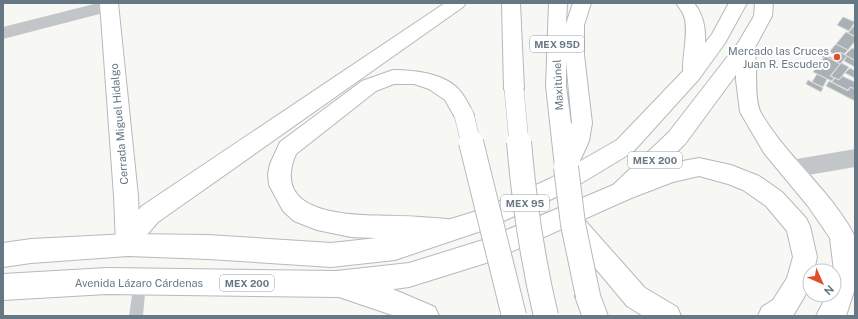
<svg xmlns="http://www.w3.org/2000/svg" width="858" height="319" font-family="'Public Sans',sans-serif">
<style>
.building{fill:#a9b1b6;stroke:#d8d8d6}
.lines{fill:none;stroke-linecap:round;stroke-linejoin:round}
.secondary-casing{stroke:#b4babe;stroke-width:2}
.primary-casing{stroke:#b5babd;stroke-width:2}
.highway-casing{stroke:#b5b9bb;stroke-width:2}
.lane{fill:#c2c6c9;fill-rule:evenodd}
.street{fill:#c2c6c9;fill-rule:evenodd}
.secondary{fill:#fff;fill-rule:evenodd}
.primary{fill:#fff;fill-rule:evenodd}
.highway{fill:#fff;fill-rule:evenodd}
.highway-bridge-far1-casing{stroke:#b5b9bb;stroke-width:20;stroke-linecap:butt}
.highway-bridge-casing{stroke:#b5b9bb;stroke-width:26;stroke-linecap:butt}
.highway-bridge-far1{stroke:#fff;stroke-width:19}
.highway-bridge{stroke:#fff;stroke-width:24}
.poi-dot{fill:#e04e2b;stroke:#fff;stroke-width:1.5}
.labels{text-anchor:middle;stroke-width:4;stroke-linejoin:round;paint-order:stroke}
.shield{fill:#fff;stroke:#94a0a9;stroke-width:1}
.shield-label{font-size:10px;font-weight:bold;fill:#667884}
.poi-label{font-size:11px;fill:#667884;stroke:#fff;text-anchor:end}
.street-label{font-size:11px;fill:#667884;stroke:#fff}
</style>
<rect width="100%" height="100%" fill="#f7f7f4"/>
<path class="building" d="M843 17 855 22 849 31 837 25Z
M855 25V36L848 33Z
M846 32 855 37V41L848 50 836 44Z
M836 44 848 50 844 54 840 52 837 55 829 52Z
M852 48 855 49V60L845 55Z
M824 49 831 52 828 56 834 59 833 60 826 56 824 58 819 55Z
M841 53 847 56 840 64 834 60Z
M825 56 840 64 830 76 834 78 832 81 813 72Z
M847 56 855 61V67L844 61Z
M841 63 849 67 839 80 831 76Z
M850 68 855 71 854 73 855 78 845 73Z
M817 74 827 79 823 87 812 82Z
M842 76 855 82V89L850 87 848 90 832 82 835 78 839 80Z
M808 80 823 88 821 92 806 84Z
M829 81 848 91 851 87 855 89V101L826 86Z"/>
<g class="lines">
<g class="secondary-casing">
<path id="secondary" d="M100 3H118L138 196 140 245 137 253 128 256 119 253 116 245 114 196Z"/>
</g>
<g class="primary-casing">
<path id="primary" d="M729 3H747L725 43 699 79 633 152 565 193 484 230 395 260 331 267 208 259 128 256 31 263 3 267V243L31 239 128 234 208 235 331 243 395 236 480 210 549 179 617 140 685 69 712 34Z
M755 3H773L772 16 752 53 685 144 629 199 486 263 409 287 336 297 107 294 3 300V274L107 268 336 271 409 263 483 240 613 185 669 132 738 43 754 16Z"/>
</g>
<g class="highway-casing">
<path id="highway" d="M445 3H466L463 7 158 222 145 237 137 253 128 256 119 253 116 245C123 228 129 220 142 206Z
M502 3H520L524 89 521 94 514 97 507 94 504 89Z
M549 3H567L566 24 573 3H591L584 25V55L592 123 589 141 574 174 566 176 558 174 555 167 546 86ZM566 61 572 123 571 124 566 86Z
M676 3H694C707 19 706 38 704 58 703 65 703 72 699 79L692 81 685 79C679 68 689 37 685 20 684 13 680 9 676 3Z
M745 41 752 43C760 58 752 96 761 113 781 147 810 173 834 204 841 214 849 224 854 235L855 288 846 316H816L827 295H834V271L830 238 808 206 764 153 740 112 736 80V48L738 43Z
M393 70C413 70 446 73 460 91 466 98 470 107 474 115L471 121 464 123 457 121 445 100 429 89 414 84H394L376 91 296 154C268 219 360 215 398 216 414 216 431 218 447 219L456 222 459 230 456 238 447 241 351 237 317 230 294 221 283 211 269 185 268 174 270 164 280 142 362 81Z
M699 158 731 165 759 176 782 192 806 218 810 226 817 257 814 271H810V287L793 316H758L762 307 773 300 787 278 793 257 787 231 766 206 743 190 728 184 699 176 673 182 621 202 613 199 610 192 613 185 672 163Z
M573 213 581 216 645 288 677 307 681 316H643L627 306 565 232 561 224 565 216Z
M336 271 388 287 435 307 439 316H395L327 293 323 284 327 275Z
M588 283 597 287 608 316H582L575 296 579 287Z"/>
</g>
<path class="lane" d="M140 276 145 278 146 282 143 316H129L134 282 135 278Z"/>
<path class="street" d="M98 3H116L118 6 115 10 3 39V27Z
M855 149V167L791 178 783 176 780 169 783 162 791 160Z"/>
<use href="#secondary" class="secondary"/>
<use href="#primary" class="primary"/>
<use href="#highway" class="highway"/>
<g class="highway-bridge-far1-casing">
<path id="highway-bridge-far1" d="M514 89 519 143
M464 115 471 143"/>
</g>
<g class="highway-bridge-casing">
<path id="highway-bridge" d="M471 142 514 316
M519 142C524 201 532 258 546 316
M566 167 573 224 588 296"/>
</g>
<use href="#highway-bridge-far1" class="highway-bridge-far1"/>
<use href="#highway-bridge" class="highway-bridge"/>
</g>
<circle class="poi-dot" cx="837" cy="57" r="4"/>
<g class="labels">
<g class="shield">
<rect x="530" y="36" width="54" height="16" rx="3"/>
<rect x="628" y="152" width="54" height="16" rx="3"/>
<rect x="501" y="195" width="48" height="16" rx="3"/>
<rect x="220" y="275" width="54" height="16" rx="3"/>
</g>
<g class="shield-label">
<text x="557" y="48">MEX 95D</text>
<text x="655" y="164">MEX 200</text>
<text x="525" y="207">MEX 95</text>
<text x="247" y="287">MEX 200</text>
</g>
<g class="poi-label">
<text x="829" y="55">Mercado las Cruces<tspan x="829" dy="13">Juan R. Escudero</tspan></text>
</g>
<g class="street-label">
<text transform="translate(558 85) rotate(-93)" y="4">Maxitúnel</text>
<text transform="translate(119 124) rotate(-95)" y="4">Cerrada Miguel Hidalgo</text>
<text x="139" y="287">Avenida Lázaro Cárdenas</text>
</g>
</g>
<rect width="858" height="319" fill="none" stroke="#667884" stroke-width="8"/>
<g transform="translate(822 283) rotate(135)"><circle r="19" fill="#ffffff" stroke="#c2c9ce"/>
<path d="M0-3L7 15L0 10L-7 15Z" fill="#e04e2b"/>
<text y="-6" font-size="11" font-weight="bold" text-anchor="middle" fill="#667884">N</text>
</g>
</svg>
